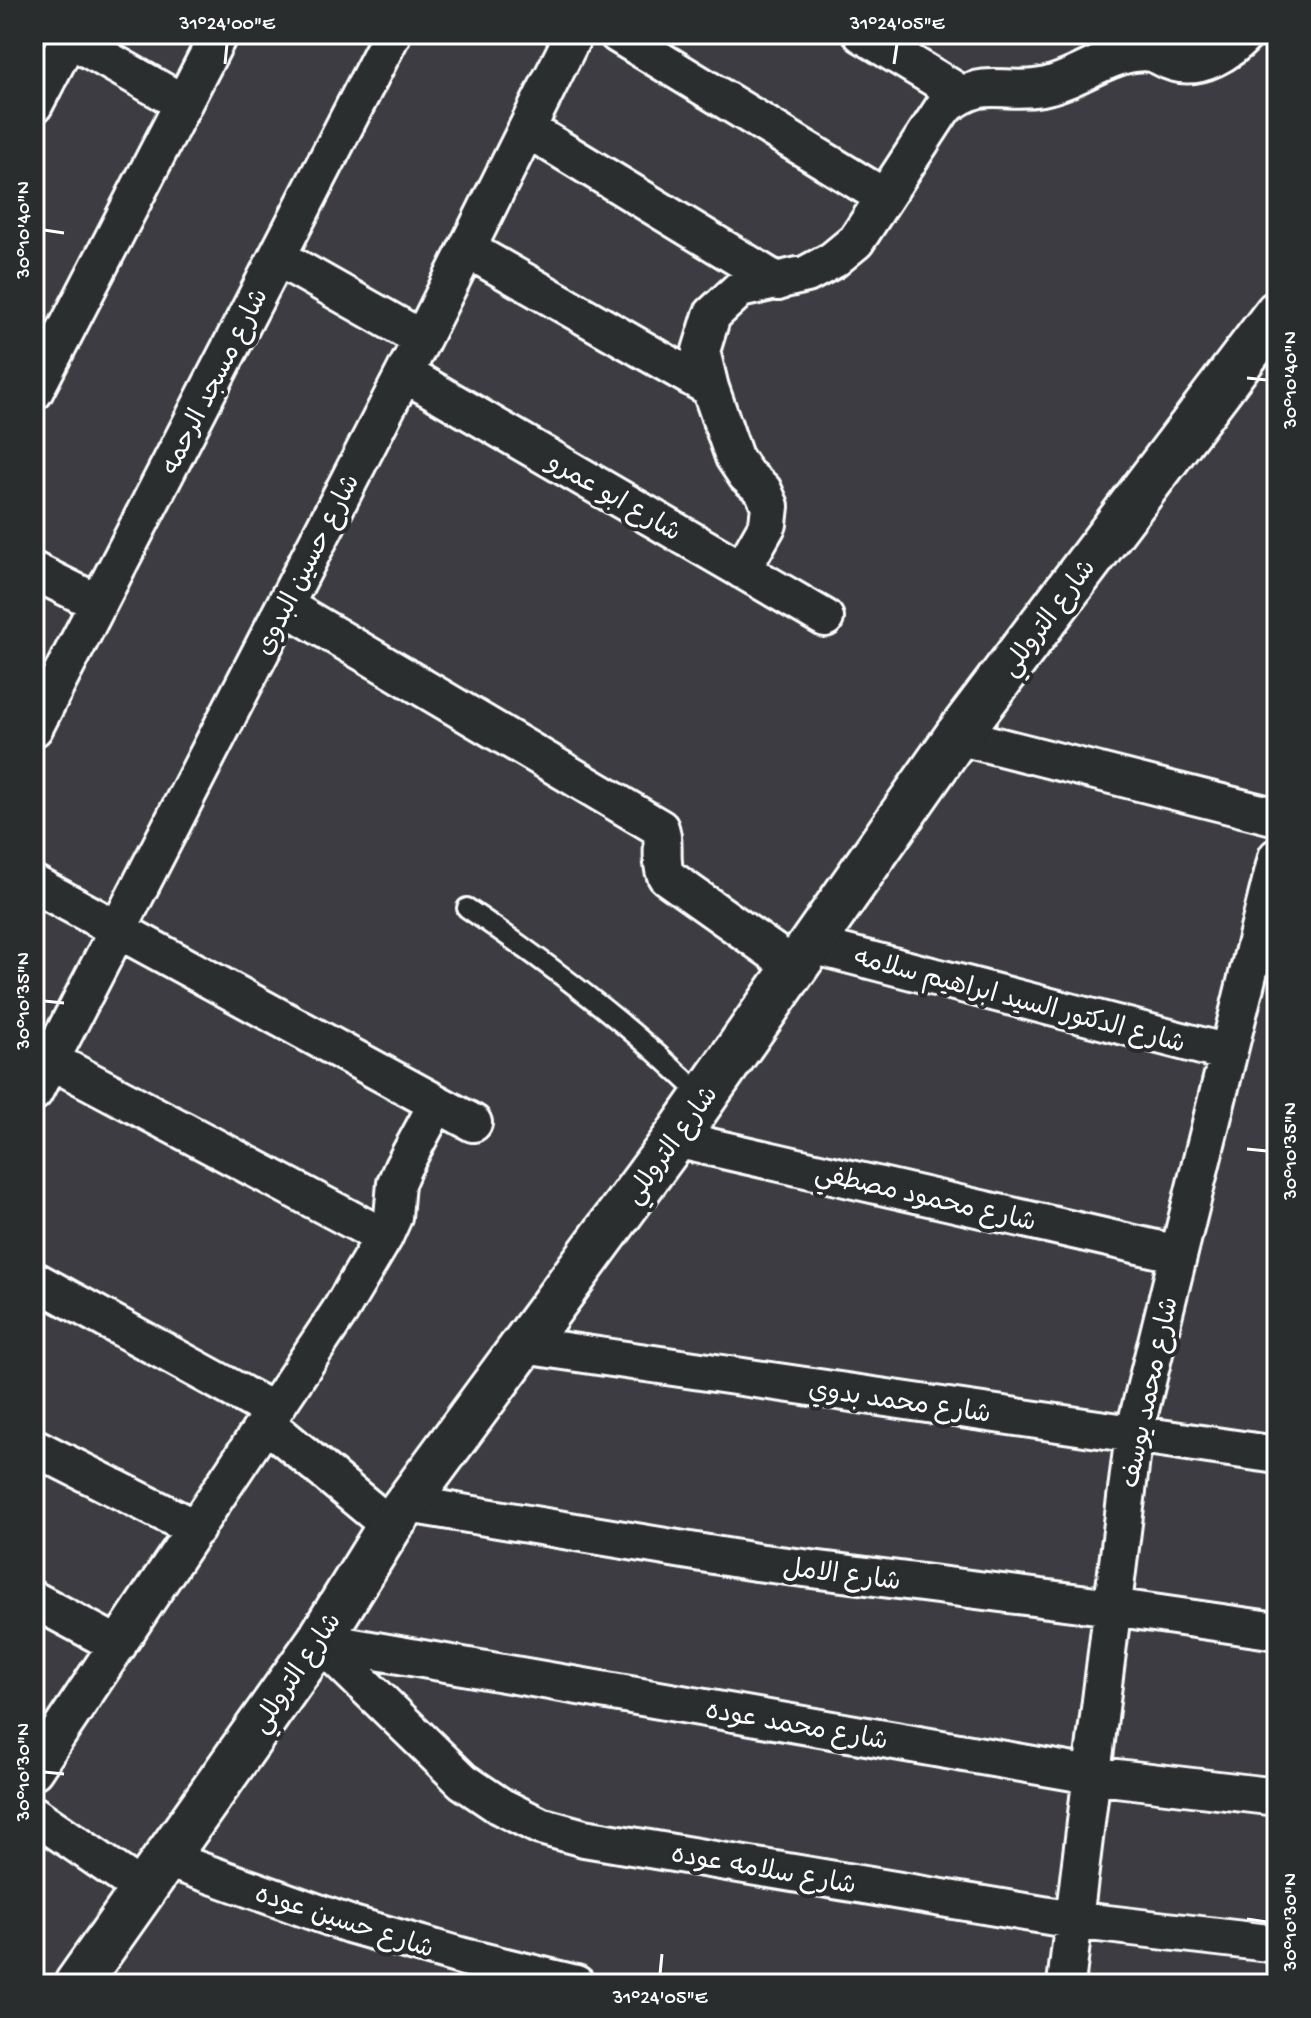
<svg xmlns="http://www.w3.org/2000/svg" width="1311" height="2018" font-family="'Gochi Hand','Playpen Sans Arabic',sans-serif">
<style>
.lines{fill:none;stroke-linecap:round;stroke-linejoin:round}
.lane-casing{stroke:#fff;stroke-width:24}
.street-casing{stroke:#fff;stroke-width:42}
.secondary-casing{stroke:#fff;stroke-width:50}
.lane{stroke:#2a2d2e;stroke-width:18}
.street{stroke:#2a2d2e;stroke-width:36}
.secondary{stroke:#2a2d2e;stroke-width:44}
.ticks{fill:none;stroke:#fff;stroke-width:3}
.labels{text-anchor:middle;stroke-width:8;stroke-linejoin:round;paint-order:stroke}
.street-label{font-size:26px;fill:#fff;stroke:#2a2d2e}
.neatline{fill:none;stroke:#fff;stroke-width:3}
.ticks-label{font-size:20px;text-anchor:middle;fill:#fff}
</style>
<rect width="100%" height="100%" fill="#3d3c42"/>
<filter id="ink" filterUnits="userSpaceOnUse"><feTurbulence type="fractalNoise" baseFrequency=".0125" numOctaves="2"/><feDisplacementMap in="SourceGraphic" scale="16" xChannelSelector="R" yChannelSelector="G"/><feConvolveMatrix kernelMatrix="1 2 1 2 8 2 1 2 1" color-interpolation-filters="sRGB"/></filter>
<g filter="url(#ink)">
<g class="lines">
<g class="lane-casing">
<path id="lane" d="M467 908C551 965 632 1026 704 1098"/>
</g>
<g class="street-casing">
<path id="street" d="M617 34 884 197
M862 34 961 94
M69 38 183 103
M34 105 71 34
M527 129 778 282
M467 249 710 388
M277 257 422 339
M405 374 825 618
M34 392 219 34
M742 570 768 524 770 506 763 490 746 475 734 457 710 388 701 351 712 315 740 289 807 274 833 260 856 241 943 108C987 74 997 95 1042 87 1075 81 1102 57 1135 53 1160 50 1157 58 1175 63 1201 70 1229 52 1246 34
M34 571 98 603
M285 606 660 828C666 844 659 859 666 876L796 968
M34 728 392 34
M957 736 1277 817
M34 884 473 1123
M812 945 1228 1053
M50 1060 384 1237
M34 1092 422 339 574 34
M675 1139 1178 1254
M34 1280 273 1411
M523 1345 1277 1455
M266 1423 390 1526
M34 1447 196 1529
M408 1504 756 1562 1112 1607 1277 1631
M34 1600 118 1645
M319 1641 463 1781 500 1806 540 1826 584 1838 1073 1920 1277 1944
M319 1641 1091 1775 1277 1797
M34 1770 340 1311 384 1237 393 1217 396 1183 403 1167 437 1104
M34 1815 142 1889
M164 1858 349 1924 464 1957 576 1984
M1066 1984 1134 1434 1277 857"/>
</g>
<g class="secondary-casing">
<path id="secondary" d="M77 1984 319 1641 390 1526 675 1139 957 736 1277 313"/>
</g>
<use href="#lane" class="lane"/>
<use href="#street" class="street"/>
<use href="#secondary" class="secondary"/>
</g>
</g>
<path class="ticks" d="M225 64 227 44M894 64 897 44M44 230 64 233M1247 378 1267 380M44 1001 64 1003M1247 1149 1267 1151M44 1772 64 1774M1247 1919 1267 1922M660 1974 662 1954"/>
<g class="labels">
<g class="street-label">
<text transform="translate(213 381) rotate(-63)" y="9">شارع مسجد الرحمه</text>
<text transform="translate(615 496) rotate(30)" y="9">شارع ابو عمرو</text>
<text transform="translate(306 564) rotate(-63)" y="9">شارع حسين البدوى</text>
<text transform="translate(1047 617) rotate(-53)" y="9">شارع التروللي</text>
<text transform="translate(1020 999) rotate(15)" y="9">شارع الدكتور السيد ابراهيم سلامه</text>
<text transform="translate(670 1144) rotate(-54)" y="9">شارع التروللي</text>
<text transform="translate(926 1196) rotate(13)" y="9">شارع محمود مصطفي</text>
<text transform="translate(1148 1392) rotate(-78)" y="9">شارع محمد يوسف</text>
<text transform="translate(900 1400) rotate(8)" y="9">شارع محمد بدوي</text>
<text transform="translate(842 1573) rotate(7)" y="9">شارع الامل</text>
<text transform="translate(295 1672) rotate(-56)" y="9">شارع التروللي</text>
<text transform="translate(797 1724) rotate(10)" y="9">شارع محمد عوده</text>
<text transform="translate(764 1868) rotate(10)" y="9">شارع سلامه عوده</text>
<text transform="translate(345 1920) rotate(18)" y="9">شارع حسين عوده</text>
</g>
</g>
<rect width="1311" height="2018" fill="none" stroke="#2a2d2e" stroke-width="88"/>
<rect x="44" y="44" width="1223" height="1930" class="neatline"/>
<g class="ticks-label">
<text x="227" y="29">31°24'00"E</text>
<text x="897" y="29">31°24'05"E</text>
<text transform="translate(22 230) rotate(-90)" y="7">30°10'40"N</text>
<text transform="translate(1289 380) rotate(-90)" y="7">30°10'40"N</text>
<text transform="translate(22 1001) rotate(-90)" y="7">30°10'35"N</text>
<text transform="translate(1289 1151) rotate(-90)" y="7">30°10'35"N</text>
<text transform="translate(22 1772) rotate(-90)" y="7">30°10'30"N</text>
<text transform="translate(1289 1922) rotate(-90)" y="7">30°10'30"N</text>
<text x="660" y="2003">31°24'05"E</text>
</g>
</svg>
